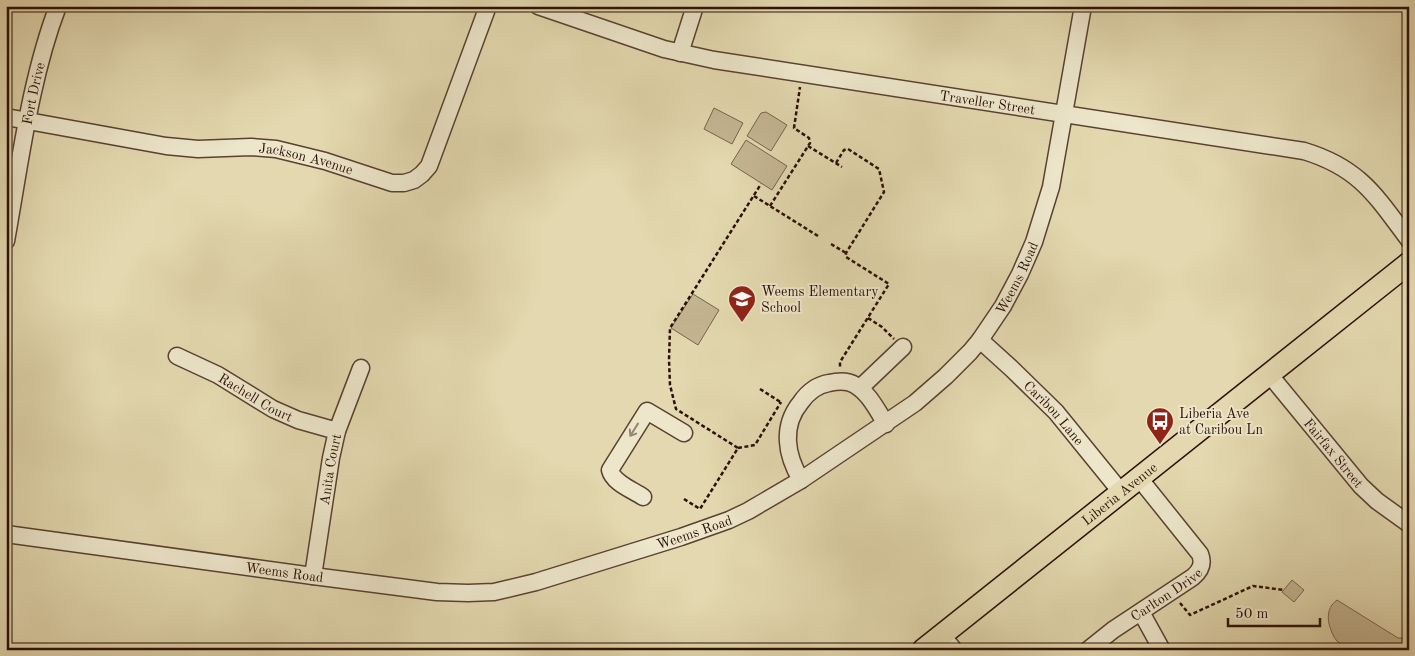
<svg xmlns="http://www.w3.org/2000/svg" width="1415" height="656" font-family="'Old Standard TT',serif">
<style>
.green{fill:#c4b692;stroke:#78634c}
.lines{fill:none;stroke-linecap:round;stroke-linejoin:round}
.minor-casing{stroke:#594230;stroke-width:19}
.major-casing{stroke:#2b1006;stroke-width:24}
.path{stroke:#2b1006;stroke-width:2.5;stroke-dasharray:4 2.5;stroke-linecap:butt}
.minor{stroke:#ede6cb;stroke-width:16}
.major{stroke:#e3d8af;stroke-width:21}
.oneway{stroke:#968672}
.labels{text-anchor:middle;stroke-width:4;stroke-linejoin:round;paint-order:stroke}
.street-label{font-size:14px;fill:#2b1006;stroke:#ede6cb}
.poi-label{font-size:14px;fill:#2b1006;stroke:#ede6cb;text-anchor:start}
</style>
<rect width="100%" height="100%" fill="#e3d8af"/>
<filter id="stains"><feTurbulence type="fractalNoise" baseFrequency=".004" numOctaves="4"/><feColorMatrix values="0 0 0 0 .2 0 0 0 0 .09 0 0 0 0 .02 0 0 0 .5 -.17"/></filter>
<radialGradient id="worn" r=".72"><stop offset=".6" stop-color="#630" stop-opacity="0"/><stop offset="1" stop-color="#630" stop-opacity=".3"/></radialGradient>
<path class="green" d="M714 108 743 123 732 144 704 129Z
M766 112 787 125 771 151 747 136 761 113Z
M746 140 787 166 772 190 731 164Z
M693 294 719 310 698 345 671 328Z
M1292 580 1304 590 1294 602 1282 592Z
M1337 600 1398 638H1403L1409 630V650C1390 650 1351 655 1337 641 1333 637 1331 630 1329 624 1327 614 1329 606 1337 600Z"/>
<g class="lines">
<g class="minor-casing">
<g id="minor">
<path id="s1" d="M538 6 664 49 714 60 1304 151C1360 168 1376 196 1409 240"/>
<path d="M680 53 695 6"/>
<path id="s2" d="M6 117 166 146 198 149 251 147 276 149 325 161 392 183H404L414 180 422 174 429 166 488 6"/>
<path id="s3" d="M6 241C20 164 30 79 58 6"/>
<path id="s4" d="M980 340 1012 369 1056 412 1121 492"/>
<path id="s5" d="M177 356 218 375 273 409 298 420 337 431"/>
<path id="s6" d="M1269 374 1361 486 1377 501 1409 524"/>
<path d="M860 388 903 347"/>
<path d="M801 480C786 455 781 426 801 402 808 392 817 385 829 383 838 381 847 380 855 385 869 393 877 410 886 424"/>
<path d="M643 497C633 490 613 483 610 470L647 411 684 433"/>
<path id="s7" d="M6 534 313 576 437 592 468 593 494 592 536 582 681 537 729 520 748 511 801 480 915 403 946 376 970 352 980 340 1003 306 1020 274 1034 242 1051 187 1083 6"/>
<path id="s8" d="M313 576 331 458 337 431 361 368"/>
<path d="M1141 612 1162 650"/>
<path d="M942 635 954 650"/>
<path id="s9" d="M1088 650 1113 630 1193 577C1200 571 1204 564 1200 554L1139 478"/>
</g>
</g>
<g class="major-casing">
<g id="major">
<path id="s10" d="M923 650 1409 263"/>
</g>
</g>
<path class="path" d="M808 146 842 167
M836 163 844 150 848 149 879 169 884 192 846 253V257L889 284 840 362V368
M754 196 818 236
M770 206 810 143 809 138 794 128 800 87
M831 244 846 253
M868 318 882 327 894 339
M760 389 782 403
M738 448 755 445 781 402
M684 499 700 509 738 448 676 409 670 385 669 360 670 328 761 184
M1180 603 1190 615 1253 586 1284 590"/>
<use href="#minor" class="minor"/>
<use href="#major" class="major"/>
</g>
<defs><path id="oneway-shaft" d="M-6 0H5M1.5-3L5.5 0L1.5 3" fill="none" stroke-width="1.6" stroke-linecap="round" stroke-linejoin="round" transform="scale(1.25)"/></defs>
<use class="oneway" href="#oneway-shaft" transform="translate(634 430) rotate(122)"/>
<defs>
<g id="school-pin" transform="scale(1.4375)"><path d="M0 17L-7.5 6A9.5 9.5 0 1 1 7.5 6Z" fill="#8f2418" stroke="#ede6cb"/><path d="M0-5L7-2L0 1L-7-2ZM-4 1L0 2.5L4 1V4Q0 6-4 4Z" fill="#fff"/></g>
<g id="bus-pin" transform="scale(1.4375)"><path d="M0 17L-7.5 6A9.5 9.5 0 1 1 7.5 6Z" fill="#8f2418" stroke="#ede6cb"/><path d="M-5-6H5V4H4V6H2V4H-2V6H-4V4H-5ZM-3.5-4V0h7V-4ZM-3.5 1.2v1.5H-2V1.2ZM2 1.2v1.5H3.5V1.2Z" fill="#fff"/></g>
</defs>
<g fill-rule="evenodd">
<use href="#school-pin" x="742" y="299"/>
<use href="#bus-pin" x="1160" y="421"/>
</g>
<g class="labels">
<g class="street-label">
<text dy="5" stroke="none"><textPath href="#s3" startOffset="150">Fort Drive</textPath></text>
<text dy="5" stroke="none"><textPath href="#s1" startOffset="461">Traveller Street</textPath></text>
<text dy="5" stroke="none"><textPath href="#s2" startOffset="304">Jackson Avenue</textPath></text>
<text dy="5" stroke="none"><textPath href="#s7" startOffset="1121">Weems Road</textPath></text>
<text dy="5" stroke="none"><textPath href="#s5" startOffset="89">Rachell Court</textPath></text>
<text dy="5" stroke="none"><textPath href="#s4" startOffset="104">Caribou Lane</textPath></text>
<text dy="5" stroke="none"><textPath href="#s6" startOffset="102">Fairfax Street</textPath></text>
<text dy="5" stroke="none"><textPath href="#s8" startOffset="108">Anita Court</textPath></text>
<text dy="5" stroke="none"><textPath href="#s10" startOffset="251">Liberia Avenue</textPath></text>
<text dy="5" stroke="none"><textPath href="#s7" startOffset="701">Weems Road</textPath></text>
<text dy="5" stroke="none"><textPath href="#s7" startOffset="281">Weems Road</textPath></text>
<text dy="5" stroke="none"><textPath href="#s9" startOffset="96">Carlton Drive</textPath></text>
</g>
<g class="poi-label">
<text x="761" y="296">Weems Elementary<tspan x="761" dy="16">School</tspan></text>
<text x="1179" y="418">Liberia Ave<tspan x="1179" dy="16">at Caribou Ln</tspan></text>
</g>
</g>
<rect width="1415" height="656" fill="none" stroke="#e3d8af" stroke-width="25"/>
<rect x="8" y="8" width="1400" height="641" fill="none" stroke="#2b1006" stroke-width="2.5"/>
<rect x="12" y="12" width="1390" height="631" fill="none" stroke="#2b1006"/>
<path d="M1228 618v8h92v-8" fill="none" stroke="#2b1006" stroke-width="2.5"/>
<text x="1235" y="618" font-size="15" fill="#2b1006" stroke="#ede6cb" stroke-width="4" paint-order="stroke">50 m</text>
<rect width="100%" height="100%" filter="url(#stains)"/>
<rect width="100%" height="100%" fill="url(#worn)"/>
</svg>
